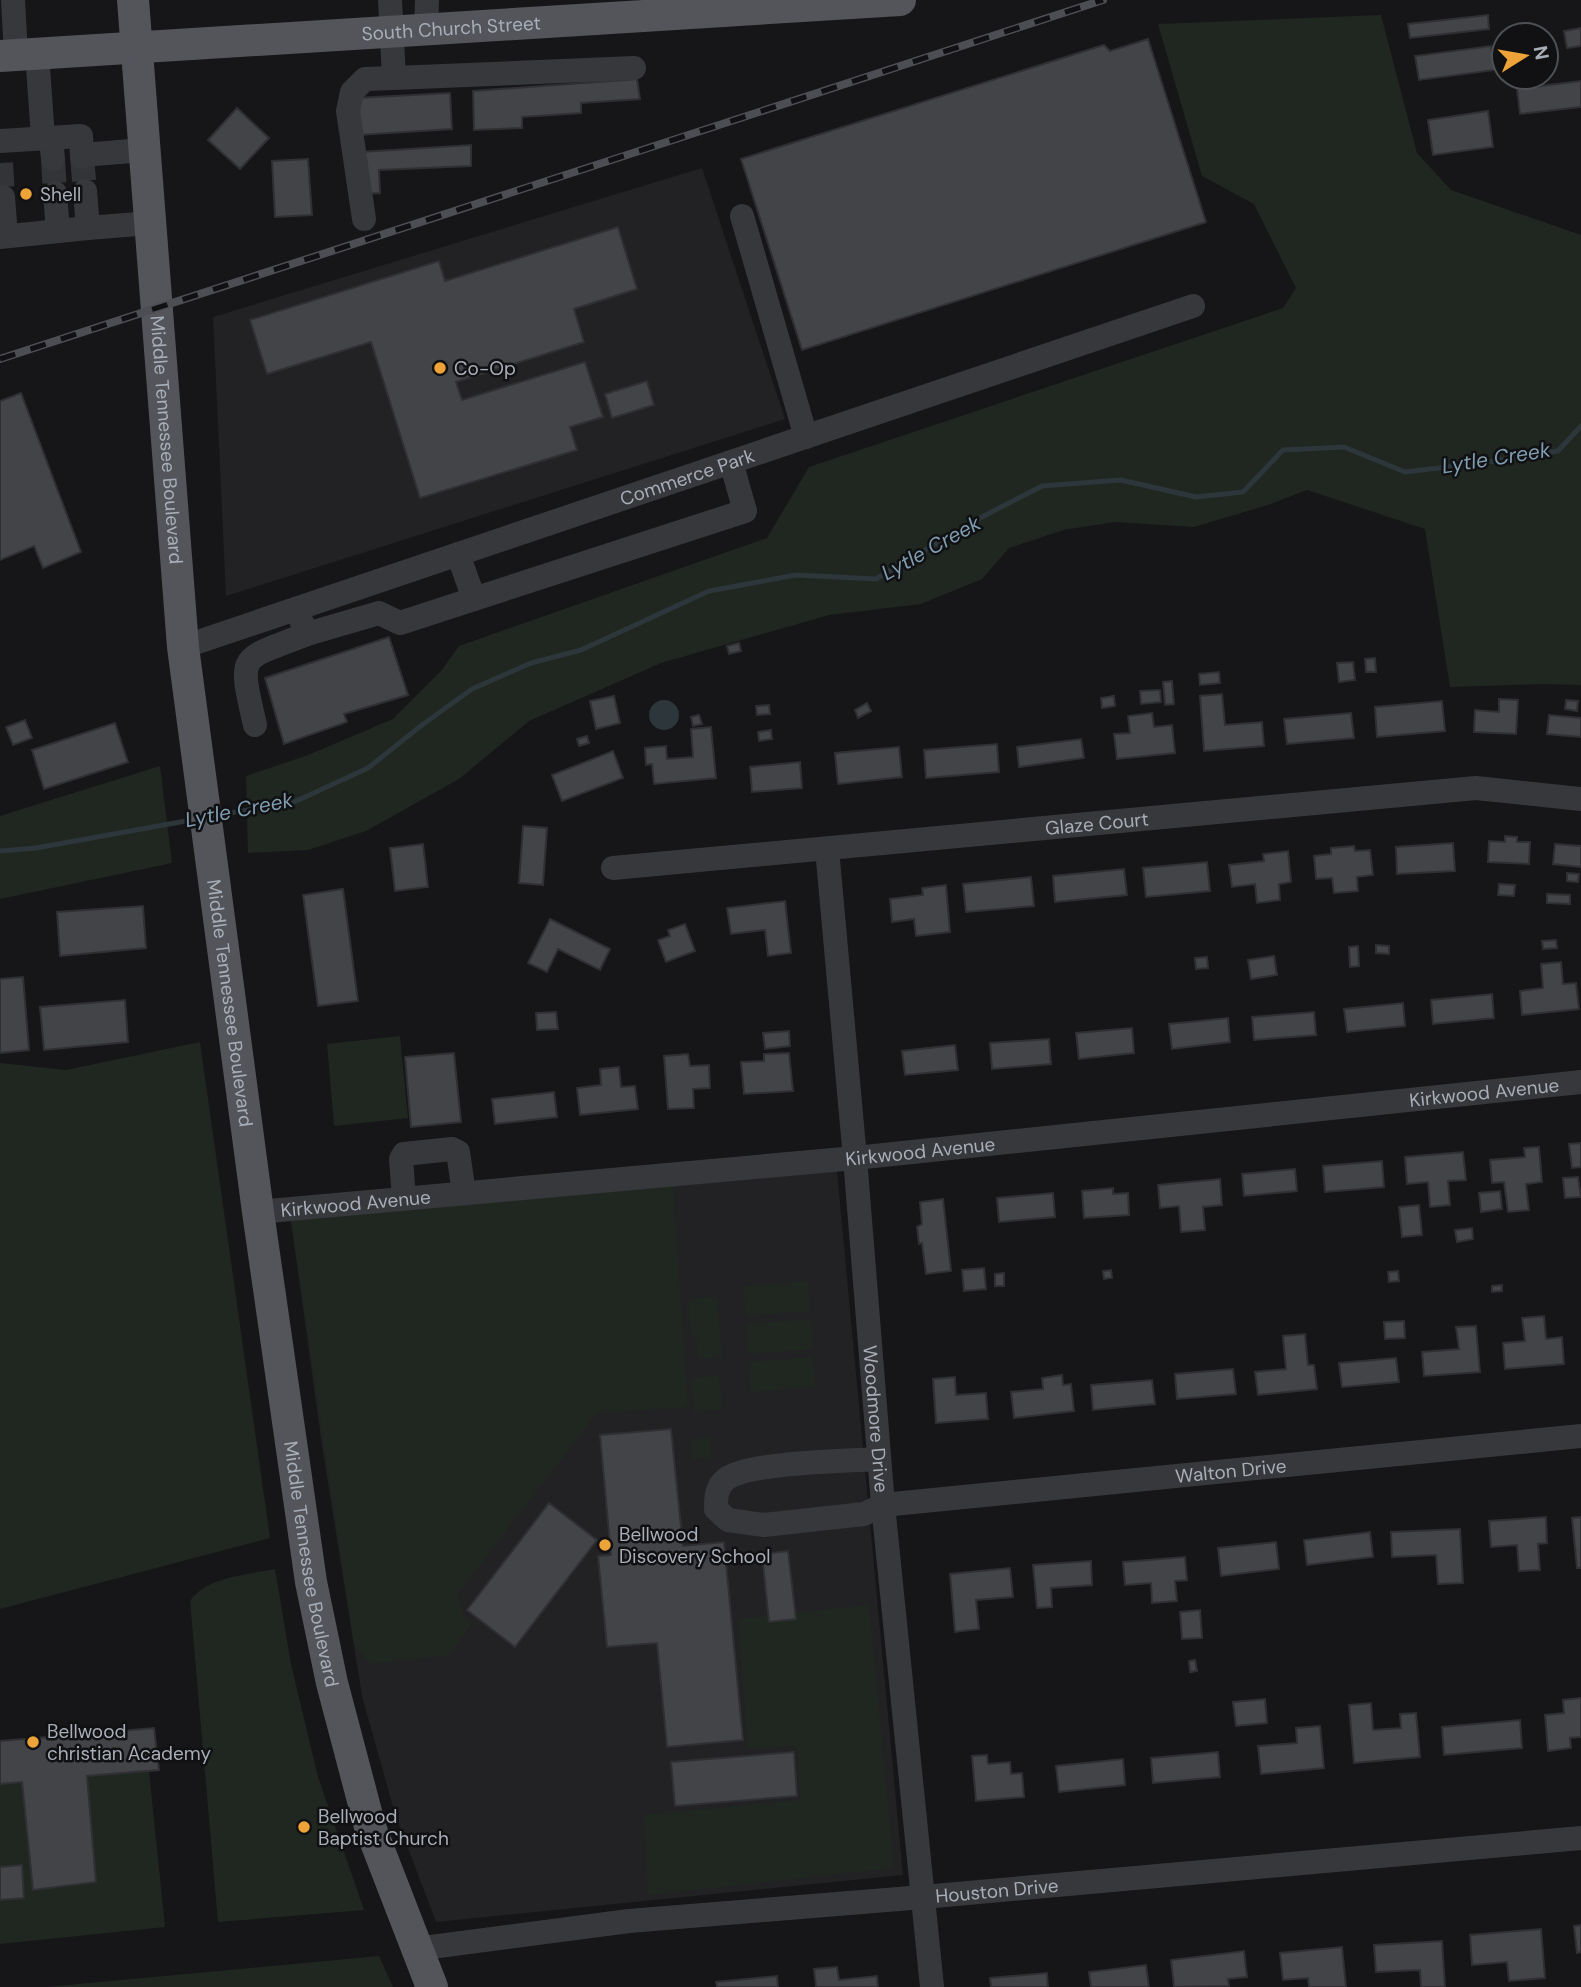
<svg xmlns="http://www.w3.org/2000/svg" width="1581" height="1987" font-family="'DM Sans',sans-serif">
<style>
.built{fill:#222225}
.green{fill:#202720}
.water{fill:#2c363b}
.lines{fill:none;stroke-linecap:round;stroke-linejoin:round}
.stream{stroke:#2c363b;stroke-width:5}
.building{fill:#424448;stroke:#303034;stroke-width:2}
.minor-tunnel{stroke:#333438;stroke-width:24;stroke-dasharray:24 12;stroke-linecap:butt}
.minor{stroke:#37383c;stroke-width:24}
.major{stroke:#53555b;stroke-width:32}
.rail-casing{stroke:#4c4e53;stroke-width:8}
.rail{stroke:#111113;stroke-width:5;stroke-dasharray:16;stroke-linecap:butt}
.poi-dot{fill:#eda338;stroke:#111113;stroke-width:2.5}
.labels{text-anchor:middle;stroke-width:5;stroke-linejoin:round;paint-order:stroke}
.street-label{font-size:19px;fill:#a8aeb7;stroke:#111113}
.poi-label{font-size:19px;fill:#a8aeb7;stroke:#111113;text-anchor:start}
.water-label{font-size:21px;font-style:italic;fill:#809eb1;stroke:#111113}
</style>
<rect width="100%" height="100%" fill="#161618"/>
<path class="built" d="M702 168 785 419 226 596 213 317Z
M837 1171 903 1875 436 1922 395 1814 362 1696 322 1445 291 1221Z"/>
<path class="green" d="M1381 15 1417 153 1451 190 1581 235V685L1544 684 1450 687 1425 529 1307 490 1268 505 1194 527 1115 522 1063 530 1009 548 982 579 921 604 829 615 661 663 529 721 459 779 366 831 308 850 248 853 246 776 308 755 393 719 441 671 459 646 767 538 809 467 1283 308 1296 288 1254 204 1202 176 1158 24Z
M160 766 172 863 0 899V816Z
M400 1036 408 1118 334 1126 327 1044Z
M200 1042 270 1538 0 1609V1063L66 1070Z
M673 1186 688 1407 597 1413 457 1595 464 1616 472 1623 450 1655 371 1664 354 1645 291 1221Z
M808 1281 810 1311 746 1316 743 1286Z
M717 1297 722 1357 698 1359 696 1336H691L688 1299Z
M811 1319 813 1349 748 1354 746 1324Z
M813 1357 815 1387 750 1392 748 1362Z
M719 1376 723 1409 694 1412 691 1378Z
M710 1437 712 1457 692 1460 690 1440Z
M275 1569 291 1664 318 1777 364 1910 218 1922 190 1601C207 1576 247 1575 275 1569Z
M869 1605 894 1868 648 1895 644 1815 800 1800 797 1746 748 1749 738 1619Z
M149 1771 165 1927 0 1944V1784L22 1782 33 1890 87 1776Z
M379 1956 393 1987H46Z"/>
<path class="water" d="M649 715a15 15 0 1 1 30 0a15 15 0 1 1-30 0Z"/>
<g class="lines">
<path class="stream" d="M217 815 292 803 368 768 422 725 472 689 531 663 581 650 709 591 796 575 876 579 980 518 1042 486 1121 480 1196 497 1243 492 1283 450 1344 447 1405 472 1482 463 1558 451 1581 426
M0 851 36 848 197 819"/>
</g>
<path class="building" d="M1488 15 1489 29 1410 38 1408 24Z
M1581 28V46L1567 48 1564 31Z
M1148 39 1206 222 802 350 741 159 1104 45 1110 51Z
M1491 46 1495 70 1419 80 1415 56Z
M637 79 640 99 581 103V113L522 117V128L474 130 473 91Z
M1581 81V107L1520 114 1517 89Z
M450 93 452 129 359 135 357 98Z
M237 108 269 138 240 169 208 140Z
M1488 111 1493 147 1433 155 1428 120Z
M471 145V166L379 170 380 193 363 194 361 152Z
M308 159 312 215 275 217 272 161Z
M618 227 637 289 574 309 584 342 456 382 462 400 585 362 603 417 570 427 577 450 420 498 371 342 267 374 250 320 439 261 445 281Z
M647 381 654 405 612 418 605 394Z
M21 393 81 552 43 568 34 546 0 560V401Z
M389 637 408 695 344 714 347 722 284 744 265 678Z
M739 643 741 651 729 654 727 646Z
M1375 658 1376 672H1366L1365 659Z
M1353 662 1355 680 1339 682 1337 663Z
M1219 672 1220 683 1200 685 1199 674Z
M1172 681 1174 704 1165 705 1163 682Z
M1160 690 1161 702 1141 704 1140 691Z
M1222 694 1225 725 1262 722 1264 746 1204 751 1200 696Z
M614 696 620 723 596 729 590 701Z
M1114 696 1115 706 1102 708 1101 698Z
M1499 699 1518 700 1516 734 1474 732 1475 710 1499 712Z
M1566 700 1578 701 1577 711 1565 709Z
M1442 701 1445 731 1377 737 1375 707Z
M867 703 871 711 858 718 855 710Z
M769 705 770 714 757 715 756 706Z
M1152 713 1154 727 1172 725 1175 753 1117 759 1114 734 1130 733 1128 716Z
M1351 713 1354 738 1287 744 1284 719Z
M699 715 702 724 693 726 691 717Z
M1549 715 1581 718V737L1547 734Z
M25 720 32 738 13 745 6 727Z
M115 723 128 762 44 789 32 750Z
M711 727 716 778 654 784 652 764 646 765 645 748 666 746 667 759 693 757 691 729Z
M771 730 772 739 759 741 758 732Z
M587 736 589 743 579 746 577 739Z
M1081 739 1084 758 1019 767 1017 747Z
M997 744 999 772 926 778 924 750Z
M899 747 902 777 838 784 835 753Z
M613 751 623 778 562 801 552 775Z
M800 762 802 788 752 792 750 767Z
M523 826 547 828 543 885 519 883Z
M1505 836 1517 837V842H1530L1529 864 1488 862 1489 841 1505 842Z
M1453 843 1455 871 1397 874 1396 847Z
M423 844 428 887 395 891 390 848Z
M1555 844 1581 846V867L1553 864Z
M1354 846 1355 851 1370 850 1373 875 1357 877 1358 891 1334 893 1332 878 1316 879 1314 856 1331 854V848Z
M1288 851 1291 882 1279 884 1280 900 1257 903 1255 884 1232 887 1229 865 1264 861 1263 854Z
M1207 862 1210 891 1146 897 1143 868Z
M1124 869 1127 895 1055 902 1053 876Z
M1567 873 1579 874 1578 882 1567 881Z
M1031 877 1034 906 966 912 963 884Z
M1499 884 1515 885 1514 896 1498 895Z
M946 885 950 932 916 936 914 919 892 922 890 899 923 895 922 888Z
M343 889 358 1001 318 1006 303 895Z
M1547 894 1570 895V904L1547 903Z
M785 901 791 953 768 956 765 930 731 934 727 908Z
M143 906 146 948 60 956 57 912Z
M550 919 610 949 600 970 558 949 547 972 528 963Z
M685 924 695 951 666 962 658 940 670 936 668 930Z
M1556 940 1557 948 1543 949 1542 941Z
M1376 945 1389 946V954L1376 953Z
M1358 946 1359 966 1350 967 1349 947Z
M1274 956 1277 975 1251 979 1248 960Z
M1207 957 1208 968 1196 969 1195 958Z
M1561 962 1563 984 1576 983 1579 1009 1522 1015 1520 991 1543 988 1541 964Z
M23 977 29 1050 0 1053V979Z
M1492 994 1494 1018 1433 1024 1431 1000Z
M125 1000 128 1042 44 1050 40 1007Z
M1403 1003 1405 1026 1347 1032 1344 1009Z
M556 1012 558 1029 537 1030 536 1013Z
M1314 1012 1316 1035 1254 1040 1252 1017Z
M1228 1018 1230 1042 1172 1049 1169 1024Z
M1132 1028 1134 1053 1079 1059 1076 1033Z
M789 1031 790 1046 765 1049 763 1033Z
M1049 1039 1051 1064 992 1069 990 1043Z
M955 1045 958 1070 905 1075 902 1051Z
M454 1053 461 1122 411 1127 405 1057Z
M789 1053 793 1091 744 1094 741 1062 764 1061V1054Z
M688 1054 690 1066 709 1065 710 1088 693 1089 694 1108 668 1109 664 1056Z
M619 1067 621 1087 635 1086 638 1109 580 1115 577 1088 601 1085 600 1069Z
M554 1092 557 1117 495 1124 492 1099Z
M1581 1143V1167L1572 1168 1569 1144Z
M1539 1147 1542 1182 1526 1184 1529 1210 1508 1212 1504 1182 1492 1183 1490 1160 1525 1157 1524 1148Z
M1463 1152 1466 1180 1448 1181 1450 1205 1430 1207 1428 1182 1407 1184 1405 1157Z
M1382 1161 1384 1187 1325 1192 1323 1166Z
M1295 1169 1297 1191 1244 1196 1242 1174Z
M1578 1177 1581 1197 1565 1198 1563 1178Z
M1220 1179 1222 1205 1203 1207 1205 1230 1181 1232 1179 1206 1160 1208 1158 1185Z
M1113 1188V1194L1128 1193 1129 1215 1084 1218 1082 1191Z
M1500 1191 1502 1209 1481 1212 1479 1193Z
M1053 1193 1055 1217 999 1222 997 1198Z
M943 1199 951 1271 926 1274 922 1243 919 1244 917 1227 922 1224 920 1202Z
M1419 1205 1422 1235 1402 1237 1399 1207Z
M1472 1228 1473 1239 1457 1242 1455 1230Z
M984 1268 986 1289 964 1291 962 1270Z
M1111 1270 1112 1278 1104 1279 1103 1271Z
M1398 1271 1399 1281 1389 1282 1388 1272Z
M1004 1273V1286H995V1274Z
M1502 1285V1291L1492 1292V1286Z
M1544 1316 1546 1339 1562 1337 1564 1364 1505 1369 1503 1343 1525 1341 1522 1318Z
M1404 1321 1405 1338 1385 1339 1384 1322Z
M1476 1326 1480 1372 1424 1376 1422 1352 1459 1349 1456 1327Z
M1305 1334 1308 1365H1314L1317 1389 1258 1395 1255 1372 1286 1369 1283 1336Z
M1396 1358 1399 1382 1342 1387 1339 1363Z
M1233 1369 1236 1394 1177 1399 1175 1374Z
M1062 1375 1063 1385 1071 1384 1074 1411 1014 1418 1011 1392 1043 1389 1042 1378Z
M955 1377 956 1395 986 1393 988 1419 936 1423 933 1379Z
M1152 1380 1155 1404 1093 1410 1091 1385Z
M671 1429 683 1546 724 1542 743 1740 667 1747 657 1643 607 1647 598 1556 611 1555 600 1435Z
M549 1503 597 1540 515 1647 467 1610Z
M1546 1517 1547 1543 1538 1544 1540 1570 1519 1571 1517 1545 1491 1547 1489 1521Z
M1581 1517V1568H1577L1572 1518Z
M1460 1529 1463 1583 1438 1584 1436 1555 1392 1557 1391 1532Z
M1370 1532 1373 1557 1307 1565 1304 1540Z
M1276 1542 1279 1569 1221 1576 1218 1548Z
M788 1551 796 1619 769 1622 762 1554Z
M1185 1557 1187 1580 1175 1581 1177 1601 1152 1603 1151 1583 1125 1585 1123 1562Z
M1091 1561 1092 1585 1051 1588 1052 1607 1037 1608 1033 1565Z
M1010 1568 1013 1597 976 1600 979 1629 955 1632 950 1574Z
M1200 1610 1202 1638 1182 1639 1180 1612Z
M1195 1660 1197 1671 1190 1672 1189 1661Z
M1581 1698V1737L1570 1738 1571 1748 1548 1751 1545 1715 1564 1713 1563 1700Z
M1265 1699 1267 1723 1236 1726 1233 1702Z
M1371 1703 1373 1730 1401 1728 1400 1714 1416 1713 1420 1757 1354 1763 1349 1705Z
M1520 1720 1522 1748 1444 1755 1442 1727Z
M1320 1726 1324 1768 1261 1774 1258 1746 1297 1743 1296 1728Z
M154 1728 159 1770 87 1776 96 1882 33 1890 22 1782 0 1784V1741Z
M794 1752 797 1796 675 1806 671 1762Z
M1218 1752 1220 1777 1153 1783 1151 1758Z
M987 1755 988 1764 1010 1762 1011 1774 1022 1773 1024 1797 976 1801 972 1756Z
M1123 1759 1125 1785 1059 1792 1056 1766Z
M22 1865 24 1898 0 1900V1867Z
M1581 1925V1952L1577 1953 1574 1926Z
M1541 1929 1545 1978 1509 1981 1507 1962 1472 1965 1470 1935Z
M1442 1941 1445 1987H1421L1420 1970 1376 1972 1374 1945Z
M1342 1947 1346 1987H1309L1308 1978 1283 1980 1280 1953Z
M1244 1951 1247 1977 1228 1979 1229 1986 1174 1987 1171 1960Z
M1146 1965 1149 1987H1091L1089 1972Z
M837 1967 839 1980 877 1976 878 1987H816L814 1969Z
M1047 1973 1048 1987H991L990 1978Z
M777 1976 778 1987H717L716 1982Z"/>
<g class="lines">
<path class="minor-tunnel" d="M82 157 85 191
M53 159 55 193
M1 163 3 197"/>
<g class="minor">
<path d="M13 0 16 55"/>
<path d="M426 29 427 0"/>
<path d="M37 53 43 138"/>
<path d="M394 78 634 68"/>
<path d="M51 138 53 159"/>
<path d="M0 141 81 136 82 157"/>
<path d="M82 155 144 150"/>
<path d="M85 191 88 228 150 223"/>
<path d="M55 193 58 231"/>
<path d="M3 197 6 236"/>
<path d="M742 216 806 437"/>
<path d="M364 219 348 111 352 92 365 79 394 78 390 0"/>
<path d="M0 237 88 228"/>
<path d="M458 554 474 599 745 511 731 462"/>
<path d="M296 609 307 634 379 613 400 623 474 599"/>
<path id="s1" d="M183 647 1193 306"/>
<path d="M255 725C238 651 239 661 307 634"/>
<path id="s2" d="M827 849 855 1158 883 1505 932 1987"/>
<path id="s3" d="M613 868 1476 788 1581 799"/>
<path d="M404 1198 401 1159 404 1154 452 1149 458 1152 464 1193"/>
<path id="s4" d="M258 1212 855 1158 1581 1082"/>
<path id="s5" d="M879 1459C846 1461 750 1462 726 1479 716 1487 716 1498 716 1509L728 1520 764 1525 864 1514 883 1505 1581 1436"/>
<path id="s6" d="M416 1949 629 1921 923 1897 1581 1838"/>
</g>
<g class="major">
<path id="s7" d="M133 0 183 647 258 1212 311 1582 332 1683 370 1827 432 1987"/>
<path id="s8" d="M0 56 900 0"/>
</g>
<g class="rail-casing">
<path id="rail" d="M0 359 1103 0"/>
</g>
<use href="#rail" class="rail"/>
</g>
<g class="poi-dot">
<circle cx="26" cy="194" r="7"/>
<circle cx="440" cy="368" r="7"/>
<circle cx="605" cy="1545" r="7"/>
<circle cx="33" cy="1742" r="7"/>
<circle cx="304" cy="1827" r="7"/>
</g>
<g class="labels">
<g class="street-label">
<text dy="7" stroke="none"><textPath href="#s8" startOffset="452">South Church Street</textPath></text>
<text dy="7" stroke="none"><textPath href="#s7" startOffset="441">Middle Tennessee Boulevard</textPath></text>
<text dy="7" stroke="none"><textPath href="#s1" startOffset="532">Commerce Park</textPath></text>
<text dy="7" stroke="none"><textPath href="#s3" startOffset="486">Glaze Court</textPath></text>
<text dy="7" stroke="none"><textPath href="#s7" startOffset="1008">Middle Tennessee Boulevard</textPath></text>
<text dy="7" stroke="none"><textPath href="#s4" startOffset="1232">Kirkwood Avenue</textPath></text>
<text dy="7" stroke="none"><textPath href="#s4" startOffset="665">Kirkwood Avenue</textPath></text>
<text dy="7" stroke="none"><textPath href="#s4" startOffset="98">Kirkwood Avenue</textPath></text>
<text dy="7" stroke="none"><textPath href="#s2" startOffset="572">Woodmore Drive</textPath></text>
<text dy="7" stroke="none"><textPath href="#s5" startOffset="712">Walton Drive</textPath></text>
<text dy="7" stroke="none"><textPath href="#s7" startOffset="1575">Middle Tennessee Boulevard</textPath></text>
<text dy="7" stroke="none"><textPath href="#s6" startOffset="584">Houston Drive</textPath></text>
</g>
<g class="poi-label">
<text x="40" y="201">Shell</text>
<text x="454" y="375">Co-Op</text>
<text x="619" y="1541">Bellwood<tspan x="619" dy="22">Discovery School</tspan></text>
<text x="47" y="1738">Bellwood<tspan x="47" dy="22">christian Academy</tspan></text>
<text x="318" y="1823">Bellwood<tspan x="318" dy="22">Baptist Church</tspan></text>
</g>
<g class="water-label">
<text transform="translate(1496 458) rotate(-9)" y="7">Lytle Creek</text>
<text transform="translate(931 548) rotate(-29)" y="7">Lytle Creek</text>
<text transform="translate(239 810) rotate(-11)" y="7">Lytle Creek</text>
</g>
</g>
<g transform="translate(1525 56) rotate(79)"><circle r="33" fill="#111113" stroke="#4d5055" stroke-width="2"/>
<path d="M0-5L12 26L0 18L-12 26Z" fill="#eda338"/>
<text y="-10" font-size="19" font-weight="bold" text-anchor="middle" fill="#a8aeb7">N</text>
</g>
</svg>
